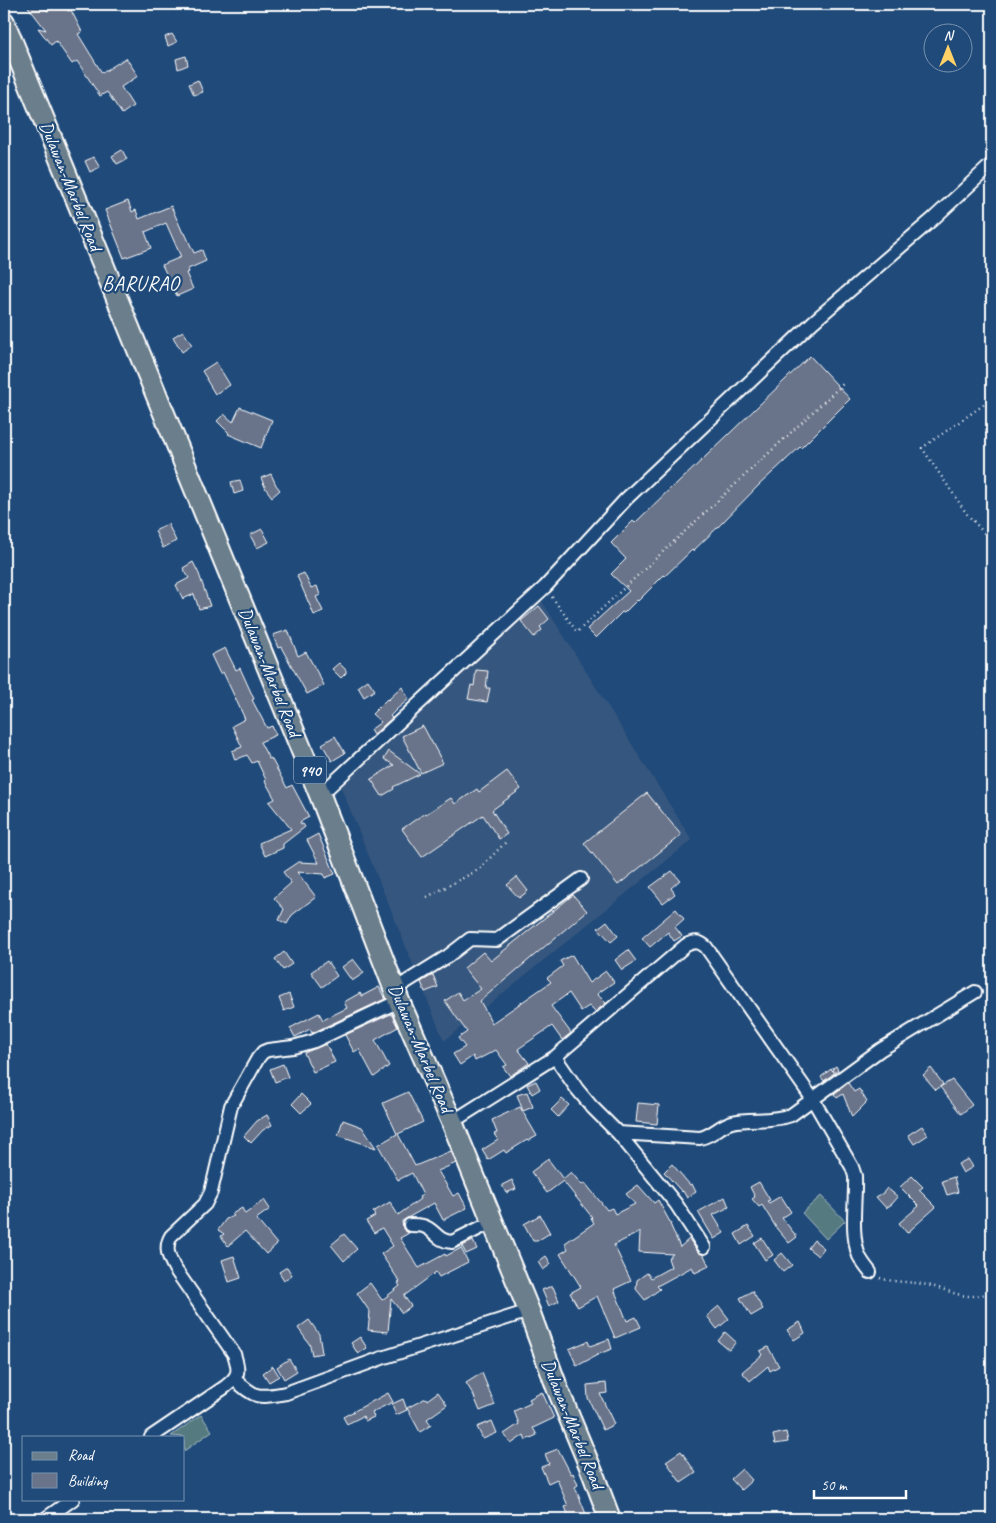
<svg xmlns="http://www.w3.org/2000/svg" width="996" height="1523" font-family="Caveat,sans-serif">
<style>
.built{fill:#35567e}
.green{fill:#557a80;stroke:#aabcc0}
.building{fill:#697389;stroke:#fff}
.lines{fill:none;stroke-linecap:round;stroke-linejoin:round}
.street-casing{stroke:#fff;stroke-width:16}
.primary-casing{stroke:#fff;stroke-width:24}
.path{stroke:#fff;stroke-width:2.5;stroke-dasharray:1 4;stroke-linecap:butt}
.street{stroke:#1f4a7a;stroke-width:12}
.primary{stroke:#6b7e8b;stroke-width:20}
.labels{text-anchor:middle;stroke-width:4.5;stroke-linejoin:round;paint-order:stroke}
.shield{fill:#1f4a7a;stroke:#bcc9d7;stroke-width:1}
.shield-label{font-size:16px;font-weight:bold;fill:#fff}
.street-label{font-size:18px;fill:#fff;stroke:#1f4a7a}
.quarter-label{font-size:20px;letter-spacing:1px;fill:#fff;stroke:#1f4a7a}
</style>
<rect width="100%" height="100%" fill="#1f4a7a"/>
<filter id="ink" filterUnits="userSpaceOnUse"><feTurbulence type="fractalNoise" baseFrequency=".02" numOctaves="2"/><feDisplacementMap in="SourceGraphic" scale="10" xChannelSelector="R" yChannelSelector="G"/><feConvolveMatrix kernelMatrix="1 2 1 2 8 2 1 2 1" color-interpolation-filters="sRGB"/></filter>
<g filter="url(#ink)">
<path class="built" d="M540 598 692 840 444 1041 340 785Z"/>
<path class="green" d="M821 1196 845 1221 826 1239 802 1213Z
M201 1415 212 1431 184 1451V1437L171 1436Z"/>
<path class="building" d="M26 4H41L47 11 58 4H63L68 11 71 10 82 32 78 34 102 73 126 58 138 76 121 87 133 106 122 114 107 92 100 96 77 61 72 64 56 41 51 45 38 28 46 30Z
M172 34 177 42 168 46 165 37Z
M186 56 188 65 178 69 176 59Z
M198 80 203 92 194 95 189 84Z
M122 150 127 159 117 164 112 156Z
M94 157 100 167 90 172 85 161Z
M128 201 132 212 136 210 139 219 171 206 183 233H185L194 253 202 250 206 261 188 269 189 272 186 273 193 289 177 296 162 265 181 257 166 223 145 232 151 248 124 258 105 210Z
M183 331 192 345 182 352 173 337Z
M810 356 850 399 801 448 800 447 759 485 719 526 693 551 692 550 665 576 664 575 638 601 637 600 624 613 622 612 596 638 587 629 629 591 611 574 626 559 611 543 633 521 635 523 675 484 676 485Z
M216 362 230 385 215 394 206 379H207L202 371Z
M240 407 272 420 261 448 228 434 229 433 217 421 224 414 233 422Z
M271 474 276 485 280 490 272 497 266 489 261 478Z
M240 480 243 491 234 494 231 482Z
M168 524 176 541 163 548 155 531Z
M262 529 269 542 257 548 250 535Z
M193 562 199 574 210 606 199 609 194 594 183 599 176 585 189 578 183 568Z
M304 573 311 588 317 586 320 595 316 597 323 611 314 615 297 576Z
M539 606 549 619 540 627 542 630 534 637 521 621Z
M288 630 298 656 306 652 324 685 307 694 281 647 278 648 273 635Z
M225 648 236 670 240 668 254 699 252 700 267 728 272 726 276 735 260 742 269 759 271 758 287 788 292 785 309 817 300 822 301 825 303 824 305 827 283 844V848L265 856 259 843 291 829 269 802 275 799 265 781 266 780 257 761 252 763 247 755 235 760 232 751 242 747 232 726 245 719 223 672 220 674 211 655Z
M339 663 346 670V673L341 678 332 669Z
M476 670 488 671 486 688H490L487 702 468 699 471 685 474 686Z
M368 680 375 690 364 697 358 687Z
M402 687 409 699 397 709 390 716 392 718 373 735 370 730 381 722 372 714 387 699 388 700Z
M423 726 443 763 421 773 402 736Z
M335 736 345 753 332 761 322 744Z
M389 751 420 774 393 787 394 789 382 796 371 779 394 765 384 759Z
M507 771 521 789 492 810 507 834 499 839 483 815 422 857 402 829 425 813 426 814 451 798 455 804 477 789 479 792Z
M647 793 681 835 618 885 584 843Z
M318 834 335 874 325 878 324 874 297 872 316 897 292 915 287 924 279 920 284 909 274 898 291 883 283 872 298 862 319 863 307 840Z
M672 871 680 880 671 888 675 894 663 903 650 887Z
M517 877 528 891 519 898 507 885Z
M573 895 587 911 480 1001 492 1023 551 982 547 978 563 966 560 961 572 955 589 983 606 971 614 982 597 994 606 1003 595 1012 589 1006 581 1011 569 993 551 1006 571 1033 562 1040 552 1026 518 1049 529 1063 510 1076 503 1067 507 1065 496 1050 475 1061 473 1056 460 1065 453 1054 465 1047 458 1038 467 1032 445 1001 458 992 463 1000 481 989 464 968 483 952 491 961Z
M676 909 684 919 675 927 682 936 674 941 668 932 650 947 642 938Z
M607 921 618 936 611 942 598 928Z
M628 950 636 961 622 970 615 960Z
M284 952 292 964 283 970 275 959Z
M353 959 364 973 352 981 342 967Z
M327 961 337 976 322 987 311 972Z
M433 975 438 987 425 992 421 982Z
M379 987 385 999 312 1033 310 1029 295 1037 290 1028 319 1013 323 1020 347 1008 344 1002 360 993 362 996Z
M289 994 294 1007 284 1011 279 998Z
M391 1014 398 1027 375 1040 389 1066 374 1077 359 1049 354 1052 345 1035Z
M326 1044 335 1062 313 1072 304 1053Z
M283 1064 288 1077 275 1082 270 1069Z
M836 1066 838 1070 824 1081 821 1077 831 1069 834 1072 833 1068Z
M931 1068 943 1084 936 1090 923 1075Z
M952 1080 972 1105 961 1114 940 1087Z
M536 1081 540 1089 532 1094 527 1085Z
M848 1083 854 1092 859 1089 867 1102 852 1117 843 1094 837 1098 834 1094Z
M408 1092 423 1122 398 1134 415 1166 451 1151 456 1163 438 1171 453 1196 459 1193 467 1208 443 1220 434 1203 402 1221 403 1229 409 1233 400 1238 419 1268 445 1254 446 1256 461 1248 468 1262 439 1277 436 1272 404 1296 411 1306 402 1313 391 1299 388 1332 368 1330 370 1312 357 1293 370 1283 382 1300 400 1286 398 1283 400 1282 381 1254 393 1246 382 1228 374 1233 366 1221 375 1216 373 1212 390 1202 398 1215 420 1199 419 1197 423 1195 412 1173 398 1180 378 1145 397 1134 383 1103Z
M527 1092 533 1107 523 1111 517 1095Z
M301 1094 311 1104 301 1113 292 1104Z
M562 1099 569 1105 558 1117 551 1110Z
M638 1103 659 1105 657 1124 636 1122Z
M520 1107 537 1136 528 1141 527 1140 506 1153 504 1150 488 1160 482 1150 498 1140 494 1134 497 1133 492 1120Z
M267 1115 272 1125 263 1130 251 1143 244 1136 257 1121Z
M343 1120 362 1127 376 1148 338 1135Z
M922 1126 928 1135 914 1144 908 1135Z
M548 1159 563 1179 571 1172 582 1185 585 1183 607 1210 612 1208 615 1214 635 1204 626 1194 638 1185 654 1203 658 1200 671 1224H670L680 1247 689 1239 698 1252 704 1255 709 1266 695 1273 692 1267 657 1286 660 1289 645 1300 636 1289 637 1280 647 1273 651 1278 671 1267 668 1258 673 1254 639 1252 640 1232 614 1245 631 1281 614 1289 627 1321 636 1317 641 1327 615 1338 597 1296 578 1307 570 1293 581 1287 560 1254 568 1249 565 1243 594 1223 591 1218 592 1217 563 1181 547 1193 531 1172Z
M968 1159 973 1167 963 1173 958 1164Z
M672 1164 690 1185 692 1184 696 1192 687 1198 683 1191 682 1192 664 1172Z
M912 1176 923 1187 919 1190 936 1207 907 1233 899 1223 919 1206 900 1187Z
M954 1177 958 1192 947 1195 942 1181Z
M512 1180 516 1189 506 1193 502 1185Z
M759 1182 770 1200 767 1201 769 1203 781 1196 791 1212 782 1218 797 1237 789 1243 777 1229 762 1205 759 1207 752 1199 755 1197 750 1187Z
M887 1188 898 1197 892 1204 886 1208 876 1197 883 1193Z
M725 1197 729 1207 713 1215 724 1233 714 1239 698 1212Z
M264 1200 270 1209 256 1219 277 1244 266 1254 245 1231 228 1246 221 1236 224 1234 218 1230 226 1219 234 1216 232 1214 242 1208 245 1214Z
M540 1215 550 1233 537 1241H533L524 1224Z
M748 1226 755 1236 741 1245 735 1234Z
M344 1234 357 1249 344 1261 331 1245Z
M762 1238 773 1255 765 1260 754 1243Z
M814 1240 824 1248 818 1256 808 1248Z
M473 1241 477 1249 466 1254 462 1246Z
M782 1253 792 1265 783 1272 774 1260Z
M234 1256 241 1278 229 1282 222 1260Z
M546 1256 551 1264 543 1270 538 1262Z
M287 1267 292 1275 284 1280 279 1272Z
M549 1287H553L559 1301 549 1306 542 1290Z
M752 1291 763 1309 751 1316 740 1298Z
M719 1306 729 1319 717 1329 707 1316Z
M309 1320 319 1334 322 1353 312 1355 310 1345 298 1328Z
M800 1322 805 1333 794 1340 787 1330Z
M725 1332 736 1342 729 1350 718 1341Z
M360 1337 367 1348 358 1354 351 1343Z
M609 1339 612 1349 601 1353 577 1366 569 1349 588 1341 590 1346Z
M768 1347 779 1366 770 1371 768 1366 750 1381 742 1372 762 1355 760 1351Z
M289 1359 297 1371 284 1379 277 1367Z
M273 1366 279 1376 269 1382 263 1373Z
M482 1373 495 1405 480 1411 473 1394 466 1383Z
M606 1383 607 1393 600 1394 614 1424 603 1430 588 1398 587 1385Z
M438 1392 447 1405 427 1419 431 1425 420 1432 407 1408 426 1398 427 1400Z
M542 1392 554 1418 533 1428 537 1435 526 1440 524 1435 511 1444 504 1434 519 1424 514 1411 531 1403 529 1399Z
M388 1393 393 1402 372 1412 374 1417 365 1421 363 1416 347 1424 343 1417Z
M403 1399 407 1410 396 1415 392 1404Z
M492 1421 497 1433 483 1439 477 1427Z
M786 1432 788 1442 775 1444 773 1435Z
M558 1449 571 1474 573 1473 578 1485 575 1487 586 1514 572 1519H570L565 1507 568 1506 557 1479 548 1483 541 1467 549 1464 545 1454Z
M681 1451 696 1473 681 1483 666 1461Z
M742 1469 752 1480 741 1490 731 1479Z"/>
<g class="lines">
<g class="street-casing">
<path id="street" d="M320 795 545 587 626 499 813 322 934 218 992 164
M395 989 448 956 470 939 497 940 581 879
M555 1057 577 1089 592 1107 618 1133 676 1204 704 1247
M452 1122 555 1057 686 945C695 941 699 941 706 947L812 1098 852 1167 855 1176C856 1200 850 1233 859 1256 862 1262 866 1267 870 1272
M618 1133 700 1138C714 1135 720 1125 732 1122 751 1118 772 1122 791 1115L880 1050 975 992
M410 1225C414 1225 419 1225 423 1226 435 1229 436 1241 452 1242L492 1222
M234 1379C257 1399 257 1398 286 1393L382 1358 529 1311
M151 1437 225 1387C239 1376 240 1372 234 1354L175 1269C169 1258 164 1248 171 1236L205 1204 211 1192 231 1106 258 1058 263 1052 268 1050 293 1047 314 1041 399 1001
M45 1519 73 1499"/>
</g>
<g class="primary-casing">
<path id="primary" d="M4 22 320 795 399 1001 452 1122 529 1311 558 1390 593 1474 610 1519"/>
</g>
<path class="path" d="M992 399 922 448 967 514 985 534 992 529
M552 597 577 632 845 382
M427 897 478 870 506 842
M986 988 992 985
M880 1278C895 1283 911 1281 927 1285 955 1291 962 1302 992 1292"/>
<use href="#street" class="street"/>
<use href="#primary" class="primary"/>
</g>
</g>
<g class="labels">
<rect class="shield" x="294" y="756.5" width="32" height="27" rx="4"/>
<g class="shield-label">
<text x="310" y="776">940</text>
</g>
<g class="street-label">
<text transform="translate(71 186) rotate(68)" y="6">Dulawan-Marbel Road</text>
<text transform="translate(270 672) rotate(68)" y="6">Dulawan-Marbel Road</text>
<text transform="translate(421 1048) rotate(67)" y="6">Dulawan-Marbel Road</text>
<text transform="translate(573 1424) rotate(68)" y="6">Dulawan-Marbel Road</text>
</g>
<g class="quarter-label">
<text x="141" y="290">BARURAO</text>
</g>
</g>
<rect width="996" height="1523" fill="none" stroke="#1f4a7a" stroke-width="20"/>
<rect x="10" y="10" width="976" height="1503" fill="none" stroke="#fff" stroke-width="2" filter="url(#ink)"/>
<rect x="22" y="1436" width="162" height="65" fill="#1f4a7a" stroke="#7992af"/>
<rect x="32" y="1452" width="25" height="8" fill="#6b7e8b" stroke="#7992af"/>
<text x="68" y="1460" font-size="15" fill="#ffffff">Road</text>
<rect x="32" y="1473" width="25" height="15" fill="#697389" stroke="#7992af"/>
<text x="68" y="1486" font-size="15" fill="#ffffff">Building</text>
<g transform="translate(948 48)"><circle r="24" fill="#1f4a7a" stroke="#7992af"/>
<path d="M0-4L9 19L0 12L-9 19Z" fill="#ffd166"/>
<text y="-8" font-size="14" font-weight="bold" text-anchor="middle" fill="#ffffff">N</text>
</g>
<path d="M814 1490v8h92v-8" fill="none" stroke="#ffffff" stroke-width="2.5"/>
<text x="821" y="1490" font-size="15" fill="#ffffff" stroke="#1f4a7a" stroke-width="4" paint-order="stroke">50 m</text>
</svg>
